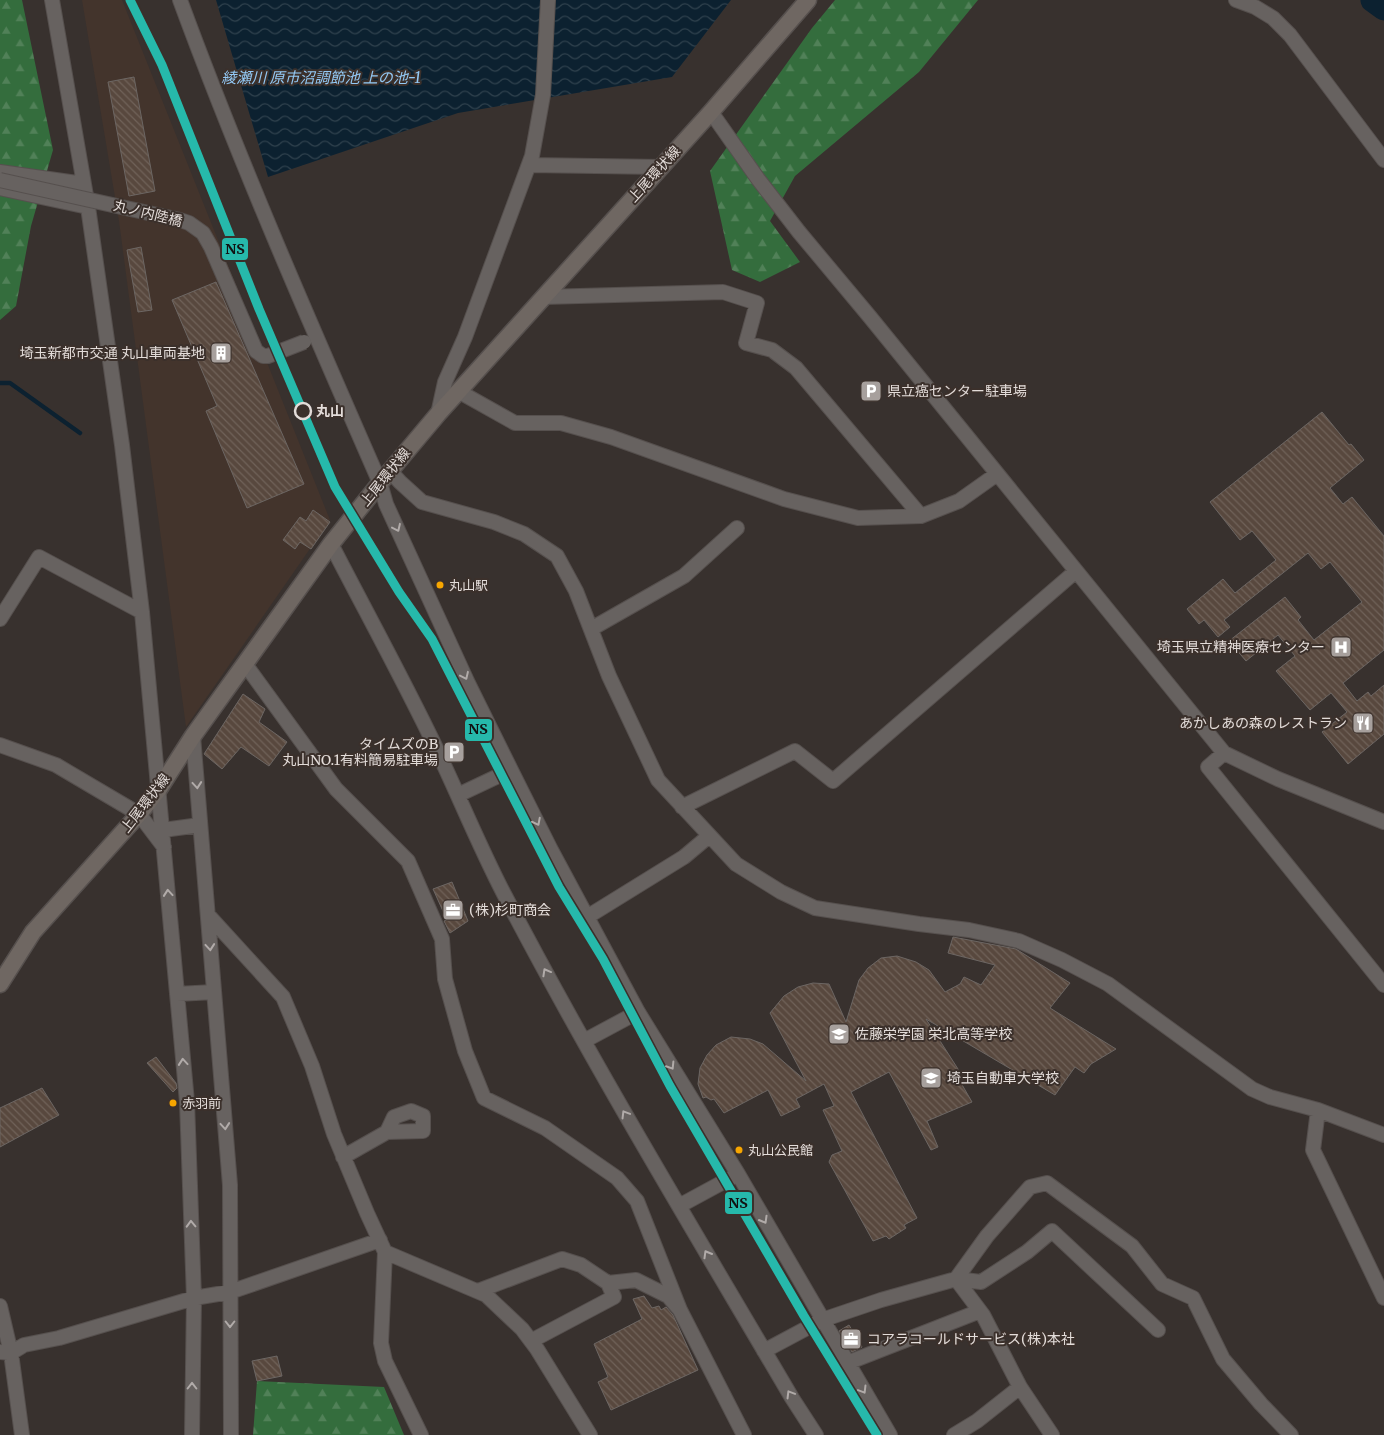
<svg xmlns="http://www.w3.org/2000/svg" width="1384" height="1435" font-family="Merriweather,'Noto Sans JP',serif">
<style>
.built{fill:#43342c}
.forest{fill:url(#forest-firs)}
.water{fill:url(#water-waves)}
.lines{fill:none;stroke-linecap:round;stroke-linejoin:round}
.stream{stroke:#0c2130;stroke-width:4.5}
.river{stroke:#0c2130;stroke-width:25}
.building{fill:url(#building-back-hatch);stroke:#6c6663}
.minor-casing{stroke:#56504e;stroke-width:16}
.major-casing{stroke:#56504e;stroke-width:19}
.minor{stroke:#676260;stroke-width:14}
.major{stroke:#6f6762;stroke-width:16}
.minor-bridge-casing{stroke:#56504e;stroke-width:16;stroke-linecap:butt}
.minor-bridge{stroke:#676260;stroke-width:14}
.rail-1-casing{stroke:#3b302b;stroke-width:12}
.rail-1{stroke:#26b9ab;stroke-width:9}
.oneway{stroke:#b1aba9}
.stop-dot{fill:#3b302b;stroke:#e3dcd9;stroke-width:2.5}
.bus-dot{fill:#f7a600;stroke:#3b302b;stroke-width:2}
.labels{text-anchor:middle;stroke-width:4;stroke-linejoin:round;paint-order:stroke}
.bus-label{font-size:13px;fill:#e3dcd9;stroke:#3b302b;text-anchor:start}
.street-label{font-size:14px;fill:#e3dcd9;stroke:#3b302b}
.poi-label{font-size:14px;fill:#e3dcd9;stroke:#3b302b;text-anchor:start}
.stop-label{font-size:14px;font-weight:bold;fill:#e3dcd9;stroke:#3b302b;text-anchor:start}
.water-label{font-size:15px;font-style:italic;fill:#93c9f5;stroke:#3b302b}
.line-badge{stroke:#3b302b;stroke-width:2}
.pale-badge-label{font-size:14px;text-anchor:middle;font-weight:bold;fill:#111}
</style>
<defs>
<pattern id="forest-firs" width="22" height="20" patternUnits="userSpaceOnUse" patternTransform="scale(1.25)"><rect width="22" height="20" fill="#346d3d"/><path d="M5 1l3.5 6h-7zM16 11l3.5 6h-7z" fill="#518158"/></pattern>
<pattern id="water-waves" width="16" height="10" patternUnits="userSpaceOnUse" patternTransform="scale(1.25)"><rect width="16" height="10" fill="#0c2130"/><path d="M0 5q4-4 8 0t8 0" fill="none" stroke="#2f414d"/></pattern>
<pattern id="building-back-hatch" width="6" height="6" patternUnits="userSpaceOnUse" patternTransform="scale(1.25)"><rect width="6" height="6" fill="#58483e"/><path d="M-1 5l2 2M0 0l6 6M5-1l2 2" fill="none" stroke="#706259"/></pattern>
</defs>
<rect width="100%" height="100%" fill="#38312e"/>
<path class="built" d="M82 0H122L330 520 186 727 119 221Z"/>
<path class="forest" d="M0 0H22L53 150 31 226 16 306 0 320Z
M835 0H978L919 72 795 176 770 221 800 262 760 282 732 270 710 171 812 28Z
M257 1381 384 1387 404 1435H253Z"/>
<path class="water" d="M216 0H731L672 77 458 113 268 177Z"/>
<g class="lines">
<path class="stream" d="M0 383H10L80 433"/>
<path class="river" d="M1373 0 1384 8"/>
</g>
<path class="building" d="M134 77 155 191 129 196 108 82Z
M141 247 152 310 138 312 127 250Z
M216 282 304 484 247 508 206 411 217 406 172 300Z
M1322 412 1349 445 1351 444 1364 460 1330 488 1343 504 1352 497 1384 536V650L1343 683 1357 701 1368 692 1371 696 1384 685V734L1348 764 1322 732 1347 712 1331 693 1310 710 1276 671 1295 656 1278 635 1246 661 1229 641 1285 597 1301 617 1298 620 1314 640 1362 602 1330 562 1321 569 1308 553 1224 620 1230 627 1218 637 1204 620 1199 624 1187 609 1223 579 1235 593 1276 560 1252 531 1240 540 1210 502Z
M313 510 330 522 311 549 300 542 295 549 283 540 300 517 306 521Z
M243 694 265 709 259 722 287 742 269 766 241 747 222 769 204 754Z
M452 882 468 921 450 933 444 921 447 920 433 889Z
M953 937 1016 949 1070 983 1050 1008 1116 1049 1091 1064 1084 1073 1075 1067 1055 1095 926 1019 958 1069 957 1076 972 1102 927 1121 938 1147 931 1150 889 1072 851 1092 917 1218 904 1225 906 1228 889 1239 886 1236 873 1241 829 1162 832 1155 842 1151 823 1110 834 1106 824 1084 796 1099 800 1107 781 1116 768 1090 724 1113 714 1099 711 1100 706 1097 703 1098 698 1084 700 1068 707 1055 716 1045 731 1037 750 1039 763 1044 806 1081 770 1013 784 996 798 987 813 983 829 984 846 1022 859 980 868 968 881 958 897 956 916 962 929 970 945 992 960 984 964 977 981 985 995 965 948 953Z
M156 1057 176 1083 177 1088 173 1092 147 1063Z
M42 1088 59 1115 0 1147V1108Z
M644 1296 652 1308 659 1306 661 1310 666 1307 673 1315 698 1370 611 1410 598 1382 608 1377 594 1344 642 1319 633 1299Z
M849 1325 862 1347 852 1352 839 1331Z
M277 1356 282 1376 257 1381 252 1361Z"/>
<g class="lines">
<g class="minor-casing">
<path id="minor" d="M52 0 88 207 122 445 142 612 187 1102 194 1298 192 1435
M180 0C240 163 310 323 380 483L386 504 467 681 511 770 550 848 638 1012 738 1174 890 1435
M1236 0 1255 7 1273 18 1290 35 1384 160
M711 112 758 179 799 232 870 317 1224 753 1278 779 1384 822
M529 165 661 167
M0 172 84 184
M0 188 88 207
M543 297 723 292 757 303 746 343 772 350 796 368 921 516
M458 391 515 423H561L611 437 784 499 858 518 921 516 959 501 997 474
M438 414 445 382 465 337 532 156 543 95 548 0
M390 471 400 482 422 502 494 522 524 534 557 556 576 591 609 676 658 780 736 864 781 892 815 908 919 924 969 930 1019 941 1062 960 1108 984 1252 1089 1270 1097 1318 1110 1384 1135
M331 544C366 612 403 679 436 748 459 796 479 846 504 894 593 1065 694 1231 792 1398L816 1435
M0 619 39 557 142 612
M591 629 684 576 737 528
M245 664 336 789 408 861 442 939 445 979 465 1051 484 1098 545 1128 617 1178 637 1201 680 1310
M193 736 230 1185 231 1435
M0 745 56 765 139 814 164 847
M1224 753 1208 767 1384 985
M458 795 511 770
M682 807 795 751 833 781 1076 571
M163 830 200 825
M208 915 283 997 312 1066 334 1134 367 1213 385 1252 381 1343 385 1361 421 1435
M587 917 684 857 709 836
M177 994 214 992
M584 1041 638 1012
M1318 1110 1313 1150 1384 1298
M343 1157 387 1132 394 1117 411 1111 423 1116V1131L387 1132
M679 1206 738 1174
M385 1252 486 1295 522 1329 537 1349 590 1435
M956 1279 981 1282 1027 1252 1052 1231 1158 1330
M956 1279 983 1315 1020 1387 1052 1435
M608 1283 636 1280 668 1296 680 1310 744 1435
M478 1291 562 1259 581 1265 608 1283 614 1297 531 1341
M0 1306 11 1353 22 1435
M764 1351 822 1320 881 1300 956 1279 987 1236 1030 1187 1047 1183 1132 1246 1162 1284 1193 1298 1223 1359 1261 1404 1291 1435
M0 1352 11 1353 24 1345 59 1338 194 1298 230 1292 380 1240
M847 1363 980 1311
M954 1435 977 1421 1020 1387"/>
</g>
<g class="major-casing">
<path id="major" d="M0 984 33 932 139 814 159 789 193 736 331 544 380 483 438 414 711 112 808 0"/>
</g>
<use href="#minor" class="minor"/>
<use href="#major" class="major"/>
<g class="minor-bridge-casing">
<path id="minor-bridge" d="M0 180 180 220 189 223 203 233 211 247 256 351 263 356H268L304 342"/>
</g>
<use href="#minor-bridge" class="minor-bridge"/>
<g class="rail-1-casing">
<path id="rail-1" d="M130 0 162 65 259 309 335 487 399 592 432 639 559 887 603 959 670 1086 804 1316 877 1435"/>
</g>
<use href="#rail-1" class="rail-1"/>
</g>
<defs><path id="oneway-chevron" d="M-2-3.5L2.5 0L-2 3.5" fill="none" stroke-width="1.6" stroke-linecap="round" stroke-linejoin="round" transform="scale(1.25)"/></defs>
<g class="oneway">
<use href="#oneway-chevron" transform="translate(397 528) rotate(65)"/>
<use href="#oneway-chevron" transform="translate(465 676) rotate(65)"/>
<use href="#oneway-chevron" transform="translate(197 785) rotate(85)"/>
<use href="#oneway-chevron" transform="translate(537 822) rotate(63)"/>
<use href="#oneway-chevron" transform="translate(168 893) rotate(-95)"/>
<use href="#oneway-chevron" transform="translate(210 947) rotate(85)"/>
<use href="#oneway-chevron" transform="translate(546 972) rotate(-119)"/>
<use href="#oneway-chevron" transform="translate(183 1062) rotate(-95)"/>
<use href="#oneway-chevron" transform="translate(671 1066) rotate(58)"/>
<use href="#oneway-chevron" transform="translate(625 1114) rotate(-121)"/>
<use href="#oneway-chevron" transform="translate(225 1126) rotate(85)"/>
<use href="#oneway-chevron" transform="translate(764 1220) rotate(60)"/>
<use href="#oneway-chevron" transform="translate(191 1224) rotate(-92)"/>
<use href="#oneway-chevron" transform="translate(707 1254) rotate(-120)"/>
<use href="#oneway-chevron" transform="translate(230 1324) rotate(90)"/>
<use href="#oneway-chevron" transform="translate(192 1386) rotate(-90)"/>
<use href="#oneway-chevron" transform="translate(863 1390) rotate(59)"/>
<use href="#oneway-chevron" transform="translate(790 1394) rotate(-121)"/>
</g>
<defs>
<g id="building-square" transform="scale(1.125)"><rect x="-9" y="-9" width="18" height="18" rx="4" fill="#a7a09d" stroke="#3b302b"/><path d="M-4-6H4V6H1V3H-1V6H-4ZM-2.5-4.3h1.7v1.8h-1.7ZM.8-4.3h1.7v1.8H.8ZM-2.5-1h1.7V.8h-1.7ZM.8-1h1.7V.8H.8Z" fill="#fff"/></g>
<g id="parking-square" transform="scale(1.125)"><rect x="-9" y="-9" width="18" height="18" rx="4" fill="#a7a09d" stroke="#3b302b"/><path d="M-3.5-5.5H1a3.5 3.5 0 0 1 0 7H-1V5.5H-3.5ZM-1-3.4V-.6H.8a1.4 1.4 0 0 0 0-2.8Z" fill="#fff"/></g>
<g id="hospital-square" transform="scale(1.125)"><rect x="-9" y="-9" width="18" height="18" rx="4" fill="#a7a09d" stroke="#3b302b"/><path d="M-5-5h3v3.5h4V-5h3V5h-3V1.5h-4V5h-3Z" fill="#fff"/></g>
<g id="restaurant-square" transform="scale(1.125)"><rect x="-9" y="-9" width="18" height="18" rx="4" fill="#a7a09d" stroke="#3b302b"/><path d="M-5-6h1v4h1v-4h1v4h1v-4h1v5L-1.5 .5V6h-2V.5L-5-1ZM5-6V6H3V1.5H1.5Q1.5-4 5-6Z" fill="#fff"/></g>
<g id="office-square" transform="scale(1.125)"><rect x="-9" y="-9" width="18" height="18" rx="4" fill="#a7a09d" stroke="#3b302b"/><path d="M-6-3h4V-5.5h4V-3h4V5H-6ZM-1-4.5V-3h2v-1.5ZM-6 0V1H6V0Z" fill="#fff"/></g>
<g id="school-square" transform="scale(1.125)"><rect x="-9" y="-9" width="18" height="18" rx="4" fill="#a7a09d" stroke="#3b302b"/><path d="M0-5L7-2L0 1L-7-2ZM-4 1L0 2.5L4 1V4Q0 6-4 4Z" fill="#fff"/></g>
<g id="university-square" transform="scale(1.125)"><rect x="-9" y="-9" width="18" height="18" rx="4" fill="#a7a09d" stroke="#3b302b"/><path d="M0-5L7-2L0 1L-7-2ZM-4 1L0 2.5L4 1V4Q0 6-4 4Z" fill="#fff"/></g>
</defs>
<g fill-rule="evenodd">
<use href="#building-square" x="221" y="353"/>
<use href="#parking-square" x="871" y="391"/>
<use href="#hospital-square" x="1341" y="647"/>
<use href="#restaurant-square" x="1363" y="723"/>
<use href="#parking-square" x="454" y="752"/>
<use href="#office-square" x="453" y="910"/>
<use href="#school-square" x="839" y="1034"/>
<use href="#university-square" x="931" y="1078"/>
<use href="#office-square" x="851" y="1339"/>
</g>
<circle class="stop-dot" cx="303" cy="411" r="8"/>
<g class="bus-dot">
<circle cx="440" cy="585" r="4.5"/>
<circle cx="173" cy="1103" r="4.5"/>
<circle cx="739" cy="1150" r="4.5"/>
</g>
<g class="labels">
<g class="bus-label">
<text x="449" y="590">丸山駅</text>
<text x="182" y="1108">赤羽前</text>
<text x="748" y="1155">丸山公民館</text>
</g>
<g class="street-label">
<text transform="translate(654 174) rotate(-48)" y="5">上尾環状線</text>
<text transform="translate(148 213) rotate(14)" y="5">丸ノ内陸橋</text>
<text transform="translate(385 477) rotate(-51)" y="5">上尾環状線</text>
<text transform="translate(145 803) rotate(-52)" y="5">上尾環状線</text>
</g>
<g class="poi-label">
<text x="205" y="358" text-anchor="end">埼玉新都市交通 丸山車両基地</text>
<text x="887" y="396">県立癌センター駐車場</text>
<text x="1325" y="652" text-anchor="end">埼玉県立精神医療センター</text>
<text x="1347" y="728" text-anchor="end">あかしあの森のレストラン</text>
<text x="438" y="749" text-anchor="end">タイムズのB<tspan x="438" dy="16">丸山NO.1有料簡易駐車場</tspan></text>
<text x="469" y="915">(株)杉町商会</text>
<text x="855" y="1039">佐藤栄学園 栄北高等学校</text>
<text x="947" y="1083">埼玉自動車大学校</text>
<text x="867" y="1344">コアラコールドサービス(株)本社</text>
</g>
<g class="stop-label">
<text x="316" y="416">丸山</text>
</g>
<g class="water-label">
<text x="321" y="83">綾瀬川 原市沼調節池 上の池-1</text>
</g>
</g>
<g class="line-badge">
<rect x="221" y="237" width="28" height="24" rx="5" fill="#26b9ab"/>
<rect x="464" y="718" width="29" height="24" rx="5" fill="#26b9ab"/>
<rect x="724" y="1191" width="29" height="24" rx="5" fill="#26b9ab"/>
</g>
<g class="pale-badge-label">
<text x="235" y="254">NS</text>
<text x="478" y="734">NS</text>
<text x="738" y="1208">NS</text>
</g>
</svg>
